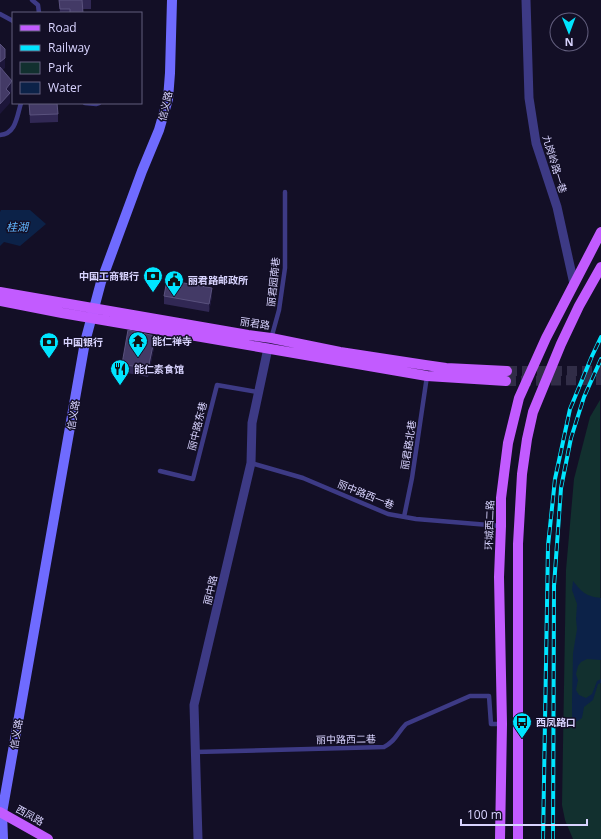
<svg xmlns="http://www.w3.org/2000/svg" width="601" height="839" font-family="'Open Sans','Noto Sans SC',sans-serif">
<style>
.green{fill:#12302f}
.water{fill:#0c2248}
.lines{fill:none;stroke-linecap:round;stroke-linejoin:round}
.primary-tunnel{stroke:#312d47;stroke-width:10;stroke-dasharray:10 5;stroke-linecap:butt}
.lane{stroke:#3d3a85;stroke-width:4.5}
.street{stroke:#3d3a85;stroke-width:9}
.secondary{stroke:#6f6bff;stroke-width:10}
.primary{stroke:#c25bff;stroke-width:10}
.rail-casing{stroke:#00e5ff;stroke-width:4}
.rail{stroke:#130f26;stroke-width:2.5;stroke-dasharray:8;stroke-linecap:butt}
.wall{fill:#312854}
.shaded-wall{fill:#1d163a}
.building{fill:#433a66;stroke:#5a527e}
.labels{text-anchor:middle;stroke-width:3;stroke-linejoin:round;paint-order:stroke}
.street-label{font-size:10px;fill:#d9d4ff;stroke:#130f26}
.poi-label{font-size:10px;font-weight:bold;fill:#d9d4ff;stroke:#130f26;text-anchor:start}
.water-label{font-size:11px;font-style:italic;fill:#62b6ff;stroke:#130f26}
</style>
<rect width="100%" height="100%" fill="#130f26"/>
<path class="green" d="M600 400 601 839H573L565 820 562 805 566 570 574 479 590 417Z"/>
<path class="water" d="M1 210H30L46 224 20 246 4 242 0 246V212Z
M573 581C582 592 585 596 601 598V660L587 659 581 662 578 666 576 674 578 680 576 690 579 695 586 698 592 694 597 681 601 679V683L598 684 593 700 584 707 582 718 576 722 572 717V703L573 653 577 629 576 619 577 604 572 590Z"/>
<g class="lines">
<path class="primary-tunnel" d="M507 371H601
M506 381 601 380"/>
<path class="lane" d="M32 0 38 5 39 13
M0 14 13 21
M85 103 96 104 99 103
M0 135C16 134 17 116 21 103
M271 339 279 310 285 268V192
M251 463 303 478 388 514 416 519 501 526
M160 471 193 479 217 385 258 392
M404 517 412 478 427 376
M195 752 384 747C396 741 397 733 406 724L470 696H489L491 724H502"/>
<path class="street" d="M526 0 529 98 536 143 557 207 574 284
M198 839 194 705 251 463 252 423 268 348"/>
<path class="secondary" d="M3 839 2 813 85 342 101 282 142 171 159 130 168 99 170 73 172 0"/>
<path class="primary" d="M0 292 248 335 271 338 340 352 425 365 446 368 507 371
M0 301 62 313 427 376 506 381
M0 812 48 839
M500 839 502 724 499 577 501 526V498L508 443 519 398 546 338 601 232
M518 839V544L522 474 527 439 533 412 561 344 579 306 601 267"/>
<g class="rail-casing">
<path id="rail" d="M543 839 548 546 555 479 570 409 592 356 601 337
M553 839 554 586 561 488 571 438 584 397 601 359"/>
</g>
<use href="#rail" class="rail"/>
</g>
<path class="wall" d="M59 0H91V9H83V13H60Z
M29 103 58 114V122L30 123Z
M164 296H212L209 312 164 304Z
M155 343 148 377 122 372V364Z"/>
<path class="shaded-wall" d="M5 49V68L0 72V62Z
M12 81V91L10 94V103L0 114V104L6 89Z
M212 288V296L209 312V304Z
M155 336V343L148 377V369Z"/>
<path class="building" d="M59 0H82L83 13H70V9H60Z
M0 44 5 49V58L0 62Z
M0 67 12 81 6 89 10 93 0 104Z
M29 103H57L58 114 30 115Z
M167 280 212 288 209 304 164 296Z
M128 330 155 336 148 369 122 364Z"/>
<defs>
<g id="bank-pin" transform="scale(1)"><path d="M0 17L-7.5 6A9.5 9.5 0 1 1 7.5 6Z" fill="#00e5ff" stroke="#130f26"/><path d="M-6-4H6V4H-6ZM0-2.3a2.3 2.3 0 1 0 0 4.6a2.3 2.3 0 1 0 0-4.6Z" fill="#111"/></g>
<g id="civic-pin" transform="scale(1)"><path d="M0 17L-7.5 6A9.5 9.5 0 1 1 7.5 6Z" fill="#00e5ff" stroke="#130f26"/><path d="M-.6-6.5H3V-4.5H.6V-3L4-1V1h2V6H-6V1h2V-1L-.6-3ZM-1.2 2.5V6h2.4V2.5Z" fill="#111"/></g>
<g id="temple-pin" transform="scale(1)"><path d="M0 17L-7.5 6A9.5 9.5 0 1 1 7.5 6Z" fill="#00e5ff" stroke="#130f26"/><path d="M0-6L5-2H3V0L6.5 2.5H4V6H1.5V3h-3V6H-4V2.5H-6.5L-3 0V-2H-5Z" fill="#111"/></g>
<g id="restaurant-pin" transform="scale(1)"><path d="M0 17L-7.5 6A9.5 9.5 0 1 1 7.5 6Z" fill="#00e5ff" stroke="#130f26"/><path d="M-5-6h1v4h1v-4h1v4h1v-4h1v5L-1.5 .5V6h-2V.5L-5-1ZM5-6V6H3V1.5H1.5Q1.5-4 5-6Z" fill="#111"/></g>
<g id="bus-pin" transform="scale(1)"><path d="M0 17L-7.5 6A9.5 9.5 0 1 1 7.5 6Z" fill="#00e5ff" stroke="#130f26"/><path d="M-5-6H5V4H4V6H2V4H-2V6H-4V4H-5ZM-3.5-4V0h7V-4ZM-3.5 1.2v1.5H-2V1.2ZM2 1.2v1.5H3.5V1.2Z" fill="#111"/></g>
</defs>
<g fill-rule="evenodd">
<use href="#bank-pin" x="153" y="276"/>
<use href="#civic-pin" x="174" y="280"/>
<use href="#temple-pin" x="138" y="341"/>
<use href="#bank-pin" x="49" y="342"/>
<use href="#restaurant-pin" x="120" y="369"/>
<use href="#bus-pin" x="522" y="722"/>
</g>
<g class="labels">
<g class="street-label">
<text transform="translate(165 106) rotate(-77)" y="4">信义路</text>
<text transform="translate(555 164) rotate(73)" y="4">九岗岭路一巷</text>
<text transform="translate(273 282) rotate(-84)" y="4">丽君园南巷</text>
<text transform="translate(255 323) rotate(8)" y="4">丽君路</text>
<text transform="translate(73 415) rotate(-80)" y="4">信义路</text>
<text transform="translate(197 426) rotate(-76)" y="4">丽中路东巷</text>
<text transform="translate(408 445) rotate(-81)" y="4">丽君路北巷</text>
<text transform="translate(366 494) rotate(22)" y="4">丽中路西一巷</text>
<text transform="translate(489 525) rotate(-88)" y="4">环城西二路</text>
<text transform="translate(210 590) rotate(-77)" y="4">丽中路</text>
<text transform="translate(16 734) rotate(-80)" y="4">信义路</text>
<text transform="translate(346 739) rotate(-1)" y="4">丽中路西二巷</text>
<text transform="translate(30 815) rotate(29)" y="4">西凤路</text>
</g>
<g class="poi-label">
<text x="139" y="280" text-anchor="end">中国工商银行</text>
<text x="188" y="284">丽君路邮政所</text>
<text x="152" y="345">能仁禅寺</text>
<text x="63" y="346">中国银行</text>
<text x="134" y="373">能仁素食馆</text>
<text x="536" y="726">西凤路口</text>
</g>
<g class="water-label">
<text x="17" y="231">桂湖</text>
</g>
</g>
<rect x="12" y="12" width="130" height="92" fill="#130f26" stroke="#625e7d"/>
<rect x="20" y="25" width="20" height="6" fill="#c25bff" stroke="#625e7d"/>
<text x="48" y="32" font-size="12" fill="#d9d4ff">Road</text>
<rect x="20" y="45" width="20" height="6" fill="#00e5ff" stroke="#625e7d"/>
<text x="48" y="52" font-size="12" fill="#d9d4ff">Railway</text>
<rect x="20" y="62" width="20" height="12" fill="#12302f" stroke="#625e7d"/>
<text x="48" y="72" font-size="12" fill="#d9d4ff">Park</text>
<rect x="20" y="82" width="20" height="12" fill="#0c2248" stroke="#625e7d"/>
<text x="48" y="92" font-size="12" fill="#d9d4ff">Water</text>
<g transform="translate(569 32) rotate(179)"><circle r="19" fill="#130f26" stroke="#625e7d"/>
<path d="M0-3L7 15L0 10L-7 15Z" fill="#00e5ff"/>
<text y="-6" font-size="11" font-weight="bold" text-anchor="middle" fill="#d9d4ff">N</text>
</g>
<path d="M461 819v6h126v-6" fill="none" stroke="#d9d4ff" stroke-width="2"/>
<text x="467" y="819" font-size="12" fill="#d9d4ff" stroke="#130f26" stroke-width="3" paint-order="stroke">100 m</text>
</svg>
